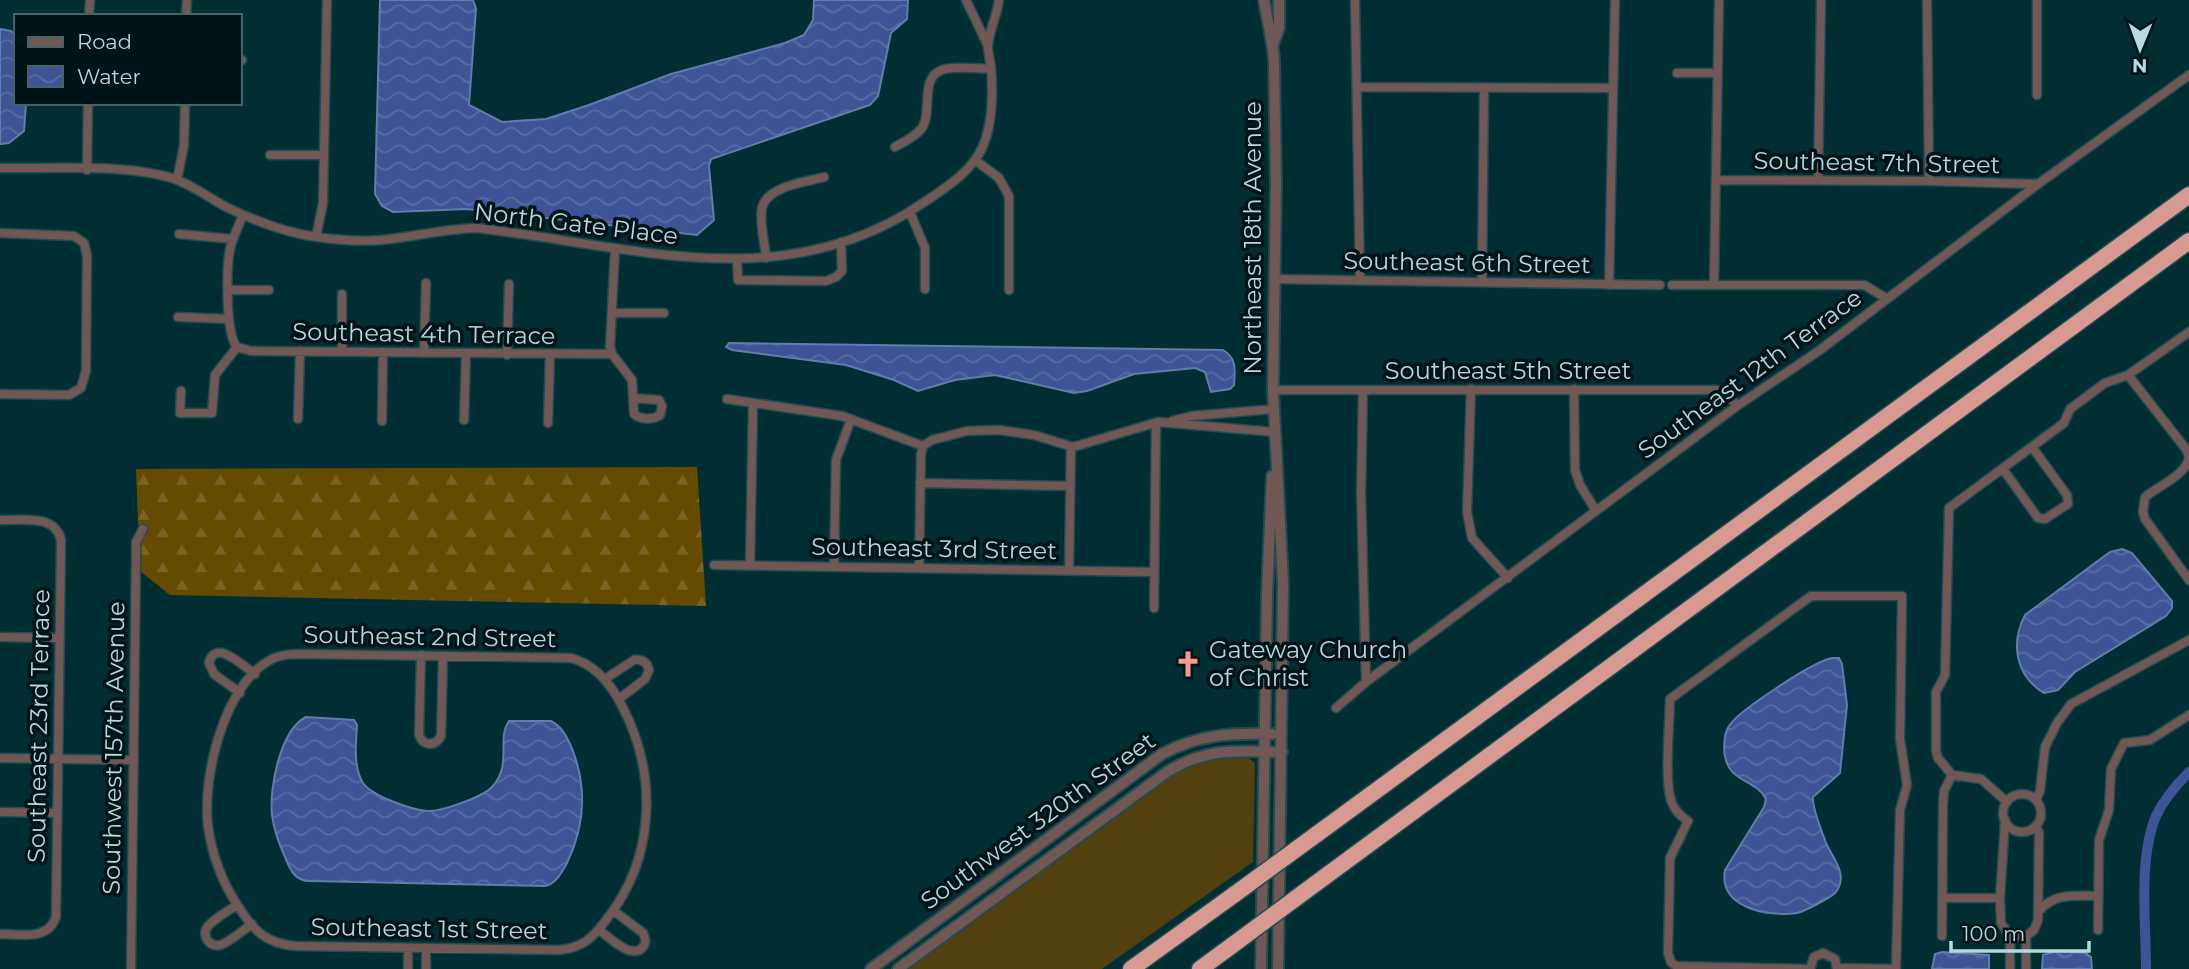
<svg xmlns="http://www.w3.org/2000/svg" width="2189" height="969" font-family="Montserrat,sans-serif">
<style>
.grass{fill:#52400f}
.forest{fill:url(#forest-firs)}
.water{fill:url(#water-waves);stroke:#617dac;stroke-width:2}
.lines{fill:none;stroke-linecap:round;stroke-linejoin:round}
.canal{stroke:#3d5596;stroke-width:10}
.minor-casing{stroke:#214d52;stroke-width:11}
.tertiary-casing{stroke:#214d52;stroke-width:14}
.motorway-casing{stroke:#214d52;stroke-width:19}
.minor{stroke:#715854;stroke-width:8}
.tertiary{stroke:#715854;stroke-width:10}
.motorway{stroke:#d89991;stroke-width:16}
.motorway-bridge-casing{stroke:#214d52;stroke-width:19;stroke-linecap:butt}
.motorway-bridge{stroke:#d89991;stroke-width:16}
.labels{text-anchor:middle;stroke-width:7;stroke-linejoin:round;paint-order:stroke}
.street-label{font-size:24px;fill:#b5d9de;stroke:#001417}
.poi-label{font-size:24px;fill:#b5d9de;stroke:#001417;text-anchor:start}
</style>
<defs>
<pattern id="forest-firs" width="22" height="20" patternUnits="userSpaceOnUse" patternTransform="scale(1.75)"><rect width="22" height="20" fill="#644b00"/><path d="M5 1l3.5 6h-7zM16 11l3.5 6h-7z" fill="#786425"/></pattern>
<pattern id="water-waves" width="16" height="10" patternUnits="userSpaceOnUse" patternTransform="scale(1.75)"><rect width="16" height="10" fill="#3d5596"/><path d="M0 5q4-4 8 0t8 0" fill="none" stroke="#576da4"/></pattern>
</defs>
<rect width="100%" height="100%" fill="#012e33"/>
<path class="grass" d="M1246 756 1255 763 1253 862 1102 969H909L1178 771C1201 760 1221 757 1246 756Z"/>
<path class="forest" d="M697 467 706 606 170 595 140 571 136 469Z"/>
<path class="water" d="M380 0H473L476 9 469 105 502 122 546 119 589 105 671 74 785 43 804 35 813 20 814 0H908L907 19 891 33 878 96 870 105 711 159 709 166 714 220 697 235 466 209 393 212 382 206 375 194Z
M0 29 11 31 16 35V103H26L24 131 9 143 0 144Z
M729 343 1223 350C1237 358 1235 371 1234 385L1230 389 1211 392 1205 372 1195 368 1134 374 1087 391 1074 393 995 375 955 380 918 391 894 380 846 365 732 350 726 347Z
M2122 549 2132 553 2172 601V608L2166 616 2075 672 2058 690 2044 693C2016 676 2010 644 2025 615L2110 552Z
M1832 658H1839L1842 664 1847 705 1840 773 1813 797C1812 808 1822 832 1826 843 1832 857 1850 876 1835 893 1830 898 1803 912 1797 913 1768 917 1718 908 1725 870L1764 807 1766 799C1758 782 1733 781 1727 763 1723 754 1723 735 1729 726 1738 711 1814 661 1832 658Z
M306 717 354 720 357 725C356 743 353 767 363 783 372 796 412 810 427 811 440 812 483 797 492 787 513 764 496 739 509 721H551C563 727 568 739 573 751 587 789 585 826 567 863 562 872 556 884 545 886L310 881C294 881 290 869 285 857 279 844 274 830 272 815 269 789 280 730 306 717Z
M2056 951 2086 953 2091 957 2092 969H2042L2043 955Z
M1942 952 1989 955V969H1932L1935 954Z"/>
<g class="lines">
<path class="canal" d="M2146 969C2146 923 2138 859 2156 816 2164 799 2176 785 2189 772"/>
<g class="minor-casing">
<path id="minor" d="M966 0 988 46
M1355 0 1360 281
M1927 0 1929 181
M2037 0V95
M89 16 90 0
M186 16 187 0
M240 60H242
M1677 73H1716
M1357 87 1613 88
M895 147C904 142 915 137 922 128 933 112 919 78 942 70 956 65 976 70 991 68
M270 155H324
M975 160 999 178 1009 196V290
M0 168C52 169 127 163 175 179 194 186 209 198 226 207 255 221 285 233 317 237 338 240 360 242 381 240 413 237 443 229 476 228 630 245 782 299 923 203 945 188 972 172 983 146 993 122 993 92 991 67 990 60 988 53 988 46 989 30 997 16 999 0
M87 170 88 103
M177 180 184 145 185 103
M1716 180 1929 181 2038 184
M1818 180 1821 0
M910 212 925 248V289
M0 233 74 236 84 243 87 256 86 371 81 388 69 395 0 394
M179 234 233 239
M316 237 323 203 327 0
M615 249 610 347 612 354 632 380 634 414C641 420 653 420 660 415L662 406 659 400 633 398
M766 258C765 243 759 223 762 208 767 186 806 182 824 177
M737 260 738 280 826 281 836 277 842 271 841 242
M1274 279 1660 285
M1482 283 1484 88
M1714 284 1719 0
M1609 285 1615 0
M1672 285H1864L1886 298
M229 290H269
M613 313H664
M178 317 229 319
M237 347 251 351 612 354
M237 347C225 333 226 264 231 245 234 235 239 225 243 215
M342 352V294
M424 353 426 283
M507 355 509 284
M2128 375 2186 449 2189 456
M1471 389 1467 512 1472 538 1508 578
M1574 389 1575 470 1580 485 1596 511
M1273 390H1716L1728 395 1737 406
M1363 390 1361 492 1366 682
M181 391 180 413H212L215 375 237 347
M727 399 842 416 923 446
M298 419 300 351
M464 420 466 354
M382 421 383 352
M1172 421 1191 416 1274 409
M548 423 550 355
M923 446 932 440 967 431 999 430 1034 435 1073 447 1158 422 1275 432
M2189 457C2187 475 2158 486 2145 497L2143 512 2145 519 2189 580
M2003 469 2038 518 2045 519 2068 504 2067 495 2032 447
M920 483 1070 486
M0 520C21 521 55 513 61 540L56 917C48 941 20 934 0 934
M714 565 1154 572
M750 565 753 403
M834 567 836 460 851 419
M919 568 921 454 923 446
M1069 571 1071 447
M1154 608 1156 423
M0 637 59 638
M303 654 571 658C595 664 610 683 621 704 658 773 656 858 606 920 593 938 582 948 559 950L296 946C266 944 253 930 238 906 222 882 212 855 208 826 202 778 224 683 272 659 282 654 292 654 303 654Z
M421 655 419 735C423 746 435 747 441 736L443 656
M605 679 634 660C642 659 647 662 649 670L645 679 619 699
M240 693 214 674 209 663C215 638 243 666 255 674
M1336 708 1366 682 1737 406 1820 350 2038 184 2189 75
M0 758 134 760
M2003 813a19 19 0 1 1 38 0a19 19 0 1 1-38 0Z
M2036 800 2040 791 2045 747 2057 723 2071 704 2189 640
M2007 802 1981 779 1952 775 1938 758 1936 751V692L1945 675 1949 508 2064 423 2070 409 2105 383 2128 375 2189 332
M0 812 57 813
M2005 820 2000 898 2001 923 2010 936V969
M1942 898H2000
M237 905C228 911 217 917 209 925 199 935 211 950 223 944 233 939 242 931 252 924
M2040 910C2056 892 2076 896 2098 896
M599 930C608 936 629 958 641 949 647 944 646 939 643 933L614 911
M2098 930 2099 840 2109 810 2111 769 2124 743 2150 740 2189 715
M1942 936 1943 804 1944 791 1952 775
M2010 936H2026L2034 930 2038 920 2039 833 2036 826
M131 969 136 557V542L143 529
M408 969V948
M426 969V949
M1806 969 1676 966 1671 962 1668 953 1670 858 1688 821C1682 817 1676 812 1673 805 1663 787 1670 722 1670 699L1811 596H1902L1900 739 1907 785 1900 810 1896 969 1838 968
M1810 969 1814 957 1823 953 1835 959 1837 969
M2026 969V936"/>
</g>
<g class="tertiary-casing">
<path id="tertiary" d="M1264 0C1267 21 1273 40 1274 61L1276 184 1273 390 1283 582 1278 969
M1273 44 1279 28V0
M871 969 1162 754C1199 734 1232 733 1272 734
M898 969 1167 772C1207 747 1238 751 1282 752
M1261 969 1267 594 1272 476"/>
</g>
<g class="motorway-casing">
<path id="motorway" d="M1317 834 2189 195
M1315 884 2189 241
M1131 969 1235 894
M1200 969 1234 944"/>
</g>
<use href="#minor" class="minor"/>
<use href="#tertiary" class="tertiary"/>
<use href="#motorway" class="motorway"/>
<g class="motorway-bridge-casing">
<path id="motorway-bridge" d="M1235 894 1317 834
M1234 944 1315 884"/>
</g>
<use href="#motorway-bridge" class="motorway-bridge"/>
</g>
<defs>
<g id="church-bare" transform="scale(2.1)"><path d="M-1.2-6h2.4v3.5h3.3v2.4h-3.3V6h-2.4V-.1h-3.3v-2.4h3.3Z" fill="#f59c92" stroke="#001417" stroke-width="2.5" paint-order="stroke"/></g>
</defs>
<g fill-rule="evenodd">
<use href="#church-bare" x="1188" y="664"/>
</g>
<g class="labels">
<g class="street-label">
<text transform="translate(1877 163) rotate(1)" y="8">Southeast 7th Street</text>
<text transform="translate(576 224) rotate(7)" y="8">North Gate Place</text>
<text transform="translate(1253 238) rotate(-90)" y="8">Northeast 18th Avenue</text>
<text transform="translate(1467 263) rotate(1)" y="8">Southeast 6th Street</text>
<text transform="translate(424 334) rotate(1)" y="8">Southeast 4th Terrace</text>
<text x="1508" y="379">Southeast 5th Street</text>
<text transform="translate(1750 374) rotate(-36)" y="8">Southeast 12th Terrace</text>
<text transform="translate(934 549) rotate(1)" y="8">Southeast 3rd Street</text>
<text transform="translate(430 637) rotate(1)" y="8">Southeast 2nd Street</text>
<text transform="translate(39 726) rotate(-89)" y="8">Southeast 23rd Terrace</text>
<text transform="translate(114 748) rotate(-89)" y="8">Southwest 157th Avenue</text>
<text transform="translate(1038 821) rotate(-36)" y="8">Southwest 320th Street</text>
<text transform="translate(429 929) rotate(1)" y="8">Southeast 1st Street</text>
</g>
<g class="poi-label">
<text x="1209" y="658">Gateway Church<tspan x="1209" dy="28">of Christ</tspan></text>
</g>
</g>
<rect x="14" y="14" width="228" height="91" fill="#001417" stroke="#486367" stroke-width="2"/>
<rect x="28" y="37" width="35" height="10" fill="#715854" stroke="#486367" stroke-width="2"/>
<text x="77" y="49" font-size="21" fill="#b5d9de">Road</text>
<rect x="28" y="66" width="35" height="21" fill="url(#water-waves)" stroke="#486367" stroke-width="2"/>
<text x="77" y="84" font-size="21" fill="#b5d9de">Water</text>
<g transform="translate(2140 49) rotate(181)" stroke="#001417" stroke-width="5" paint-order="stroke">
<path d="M0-5L12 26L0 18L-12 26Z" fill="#b5d9de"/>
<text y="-10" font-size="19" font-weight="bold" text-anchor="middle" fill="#b5d9de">N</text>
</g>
<path d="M1951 941v10h138v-10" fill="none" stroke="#b5d9de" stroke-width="3.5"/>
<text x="1962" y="941" font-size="21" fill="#b5d9de" stroke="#001417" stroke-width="5" paint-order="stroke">100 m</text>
</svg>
